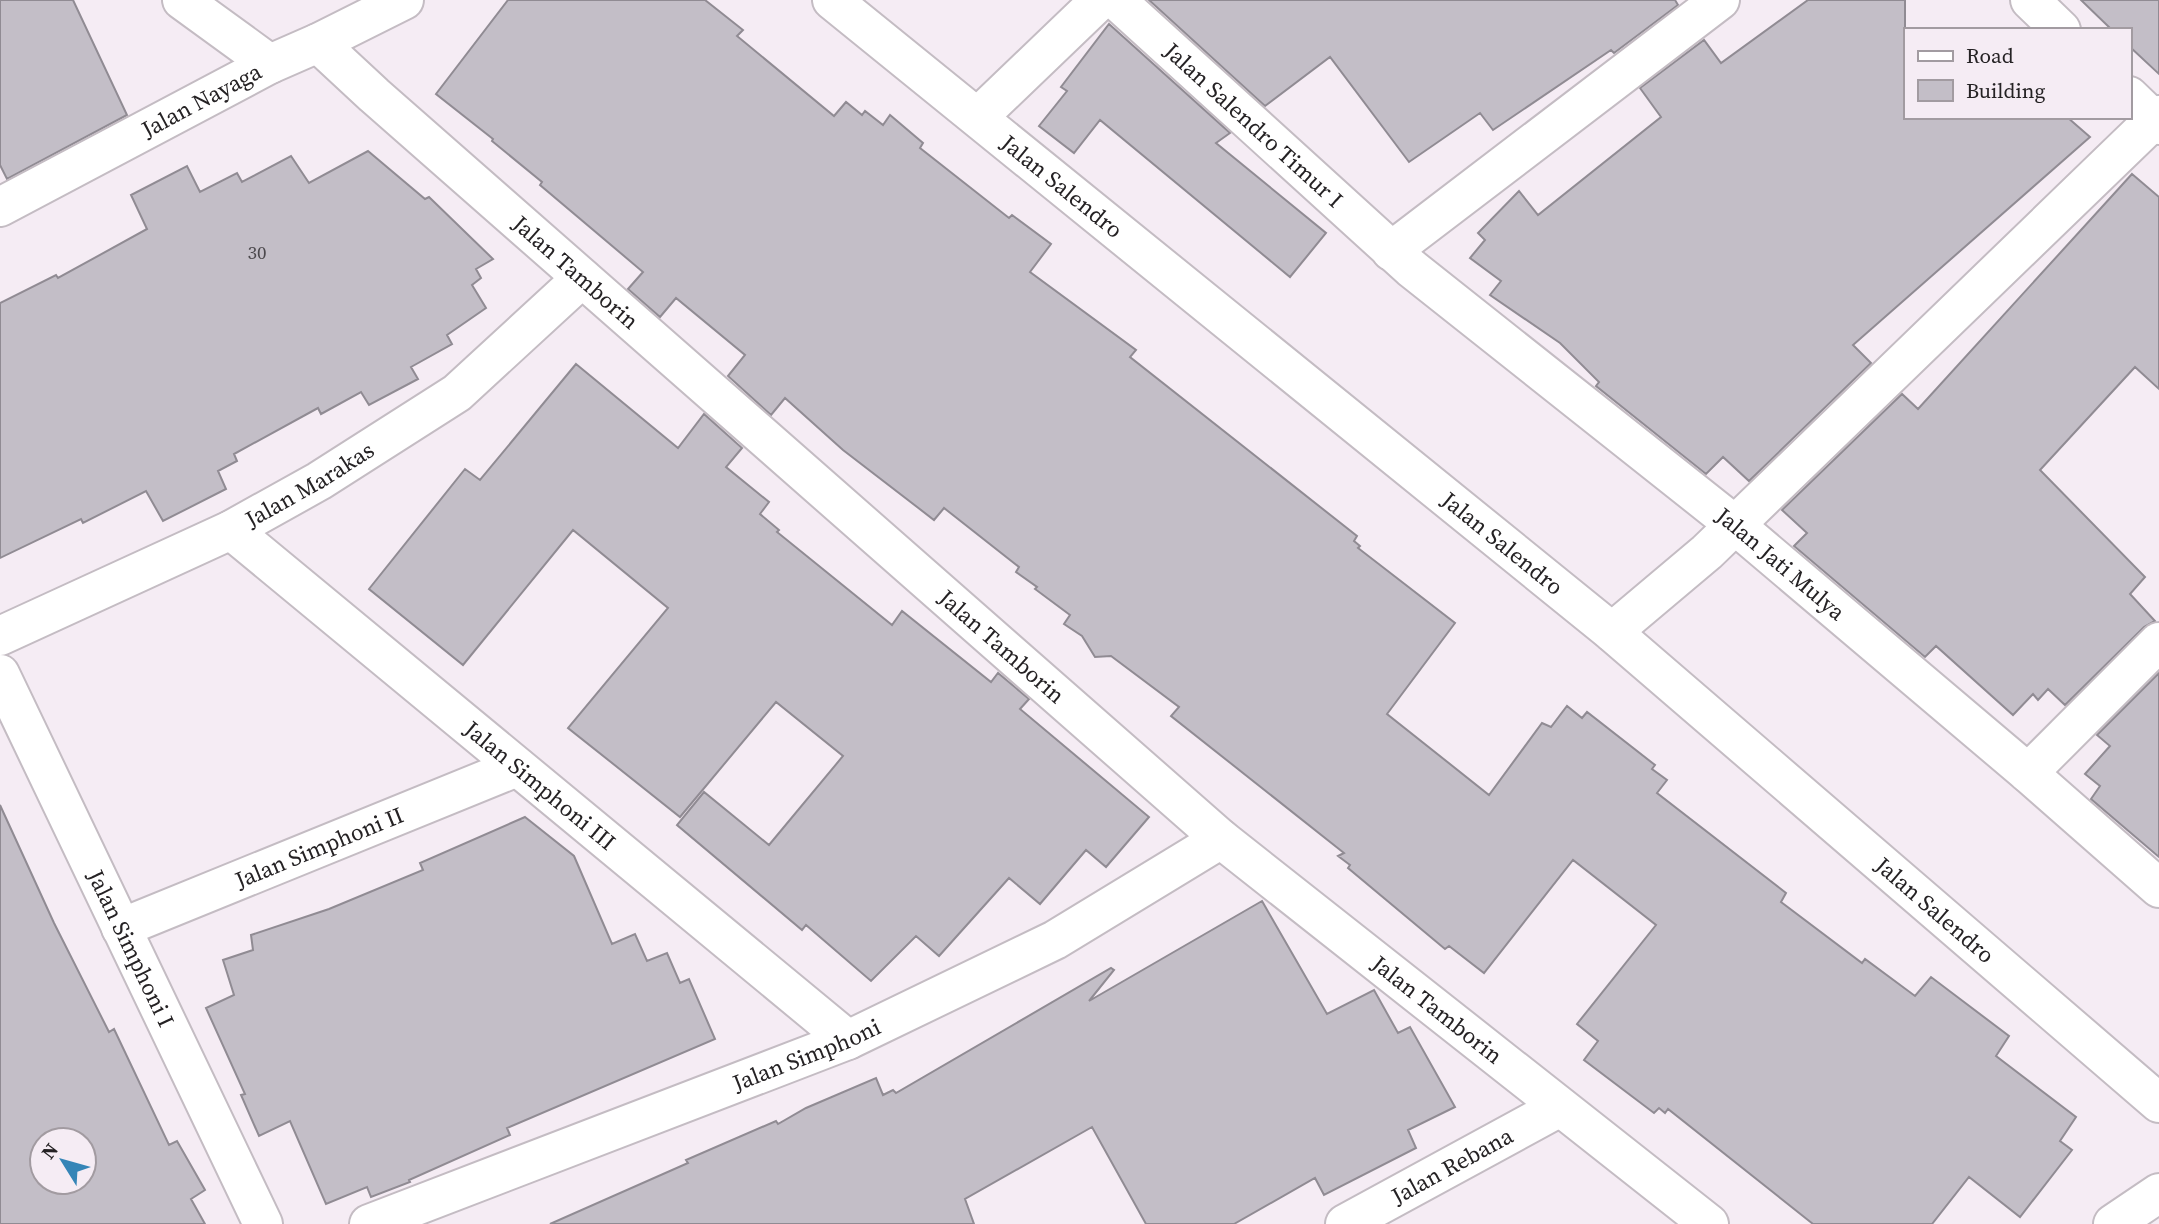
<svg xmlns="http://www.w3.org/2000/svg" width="2159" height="1224" font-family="'Source Serif 4',serif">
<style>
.building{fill:#c3bec7;stroke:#908b93;stroke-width:2;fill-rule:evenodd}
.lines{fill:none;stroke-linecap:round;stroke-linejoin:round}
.minor-casing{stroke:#c4bcc3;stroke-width:42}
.minor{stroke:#fff;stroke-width:38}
.labels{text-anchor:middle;stroke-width:7;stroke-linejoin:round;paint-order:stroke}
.number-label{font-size:19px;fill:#4c494d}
.street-label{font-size:23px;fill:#252224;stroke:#f5ecf4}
</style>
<rect width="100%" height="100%" fill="#f5ecf4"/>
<path class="building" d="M0 0H73L127 115 7 179 0 165Z
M508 0H705L743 30 737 36 834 116 846 102 862 115 865 111 883 125 890 115 923 143 920 148 1009 218 1012 215 1051 244 1030 272 1136 350 1130 357 1357 536 1354 541 1360 546 1358 548 1455 623 1387 714 1489 795 1542 723 1551 727 1567 706 1582 718 1587 712 1655 765 1652 769 1667 780 1657 793 1786 893 1781 902 1862 963 1865 959 1915 996 1931 977 2009 1036 1996 1056 2076 1117 2060 1141 2072 1150 2020 1217 1969 1177 1932 1224H1813L1668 1109 1665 1113 1659 1108 1654 1113 1584 1060 1598 1041 1577 1024 1656 925 1573 860 1484 973 1449 946 1445 949 1348 868 1350 865 1338 856 1344 853 1171 716 1179 707 1111 656 1095 657 1082 636 1064 624 1070 615 1035 589 1037 587 1016 572 1019 567 944 508 934 520 843 450 785 398 771 415 728 376 745 355 676 298 660 317 628 289 643 272 540 185 542 182 492 141 493 139 436 94Z
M1149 0H1675L1678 5 1614 53 1611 50 1493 130 1480 113 1409 162 1330 57 1265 106Z
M1808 0H1905V117H2067L2090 137 1853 345 1871 363 1749 481 1723 457 1706 474 1596 386 1599 382 1560 343 1490 295 1501 281 1470 258 1485 240 1478 233 1519 191 1538 215 1661 117 1640 88 1704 40 1721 63Z
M2081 0H2159V74L2129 46V30H2112Z
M1109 24 1230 133 1216 143 1326 233 1290 277 1100 120 1074 153 1039 126 1067 91 1061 87Z
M368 151 425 199 429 197 493 259 476 269 481 278 472 285 486 308 447 335 452 344 411 367 418 379 369 405 361 392 321 414 318 408 234 454 237 461 218 471 226 489 163 521 146 491 83 523 81 519 0 558V303L56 275 58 278 147 229 131 195 187 166 200 192 237 173 242 182 291 156 309 183Z
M2132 174 2159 197V389L2135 367 2040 470 2145 577 2130 594 2155 621 2144 627 2065 705 2048 689 2038 700 2033 694 2013 715 1936 646 1925 657 1794 546 1807 533 1782 510 1902 394 1918 409Z
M576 364 678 448 704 414 742 448 726 467 769 502 760 514 779 530 777 532 892 625 902 611 991 682 998 673 1029 699 1020 709 1149 817 1106 867 1086 850 1040 904 1009 878 939 956 916 936 871 981 806 925 802 930 677 825 704 792 769 845 843 756 776 702 680 817 568 728 668 608 573 530 463 665 369 589 465 469 480 480Z
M2159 673V857L2091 799 2100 786 2085 774 2110 746 2097 735Z
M0 805 54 923 109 1032 114 1029 169 1145 177 1141 205 1190 191 1199 205 1224H0ZM42 1140H84V1182H42Z
M525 817 574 856 612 944 635 934 647 961 667 953 680 983 689 979 715 1039 507 1128 510 1135 409 1180 410 1182 371 1197 367 1187 326 1204 290 1121 259 1136 241 1095 245 1094 206 1008 234 995 223 960 253 950 251 935 329 909 423 870 420 863Z
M1262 901 1327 1014 1374 990 1398 1033 1410 1027 1455 1107 1408 1130 1416 1148 1324 1195 1315 1178 1234 1224H1146L1092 1127 965 1199 974 1224H550L688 1163 686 1160 776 1121 778 1124 806 1108 876 1078 883 1095 893 1090 896 1093 1111 968 1114 970 1089 1001Z"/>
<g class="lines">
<g class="minor-casing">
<g id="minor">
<path d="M182 0 270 64"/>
<path id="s1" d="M832 0 1612 632 2159 1103"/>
<path id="s2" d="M1116 0 1411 268 1735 525 2028 773 2159 888"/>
<path d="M2030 0 2061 30"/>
<path id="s3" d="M318 43 374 95 1221 839 1709 1224"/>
<path d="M2129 96 2159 125"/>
<path d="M978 117 1100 0"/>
<path id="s4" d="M0 207 270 64 318 43 404 0"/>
<path d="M1391 251 1720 0"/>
<path id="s5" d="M231 530 848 1040"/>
<path d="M1612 632 1707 552 2159 115"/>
<path id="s6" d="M0 636 231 530 319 481 457 393 582 278"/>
<path id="s7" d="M0 674 263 1224"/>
<path d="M2028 773 2159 642"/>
<path id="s8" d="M121 928 517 767"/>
<path id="s9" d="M369 1224 848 1040 1055 940 1221 839"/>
<path id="s10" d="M1345 1224 1560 1107"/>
<path d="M2113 1224 2159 1193"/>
</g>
</g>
<use href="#minor" class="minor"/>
</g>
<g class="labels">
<g class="number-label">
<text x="257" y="259">30</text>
</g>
<g class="street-label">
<text dy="8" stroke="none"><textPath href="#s4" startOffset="228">Jalan Nayaga</textPath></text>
<text dy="8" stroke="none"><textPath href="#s2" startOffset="186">Jalan Salendro Timur I</textPath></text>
<text dy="8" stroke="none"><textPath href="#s1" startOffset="296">Jalan Salendro</textPath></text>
<text dy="8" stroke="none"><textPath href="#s3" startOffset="345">Jalan Tamborin</textPath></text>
<text dy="8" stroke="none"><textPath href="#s6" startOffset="345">Jalan Marakas</textPath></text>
<text dy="8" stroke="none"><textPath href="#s1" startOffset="863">Jalan Salendro</textPath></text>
<text dy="8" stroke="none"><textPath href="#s2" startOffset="872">Jalan Jati Mulya</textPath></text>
<text dy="8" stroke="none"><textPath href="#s3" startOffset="912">Jalan Tamborin</textPath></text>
<text dy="8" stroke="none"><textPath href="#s5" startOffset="401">Jalan Simphoni III</textPath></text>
<text dy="8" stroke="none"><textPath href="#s8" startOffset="214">Jalan Simphoni II</textPath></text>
<text dy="8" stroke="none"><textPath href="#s1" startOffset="1430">Jalan Salendro</textPath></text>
<text dy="8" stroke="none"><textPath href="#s7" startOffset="304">Jalan Simphoni I</textPath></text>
<text dy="8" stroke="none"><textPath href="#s3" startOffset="1479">Jalan Tamborin</textPath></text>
<text dy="8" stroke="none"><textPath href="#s9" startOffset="469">Jalan Simphoni</textPath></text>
<text dy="8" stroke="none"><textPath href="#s10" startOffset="122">Jalan Rebana</textPath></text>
</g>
</g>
<rect x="1904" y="28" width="228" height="91" fill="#f5ecf4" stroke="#a29ba1" stroke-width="2"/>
<rect x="1918" y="51" width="35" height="10" fill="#ffffff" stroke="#a29ba1" stroke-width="2"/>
<text x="1966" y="63" font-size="21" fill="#252224">Road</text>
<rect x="1918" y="80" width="35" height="21" fill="#c3bec7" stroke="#a29ba1" stroke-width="2"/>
<text x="1966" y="98" font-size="21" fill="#252224">Building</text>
<g transform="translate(63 1161) rotate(307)"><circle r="33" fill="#f5ecf4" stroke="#a29ba1" stroke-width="2"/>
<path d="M0-5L12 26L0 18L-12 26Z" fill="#3585b7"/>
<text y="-10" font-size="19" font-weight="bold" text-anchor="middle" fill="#252224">N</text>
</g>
</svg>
